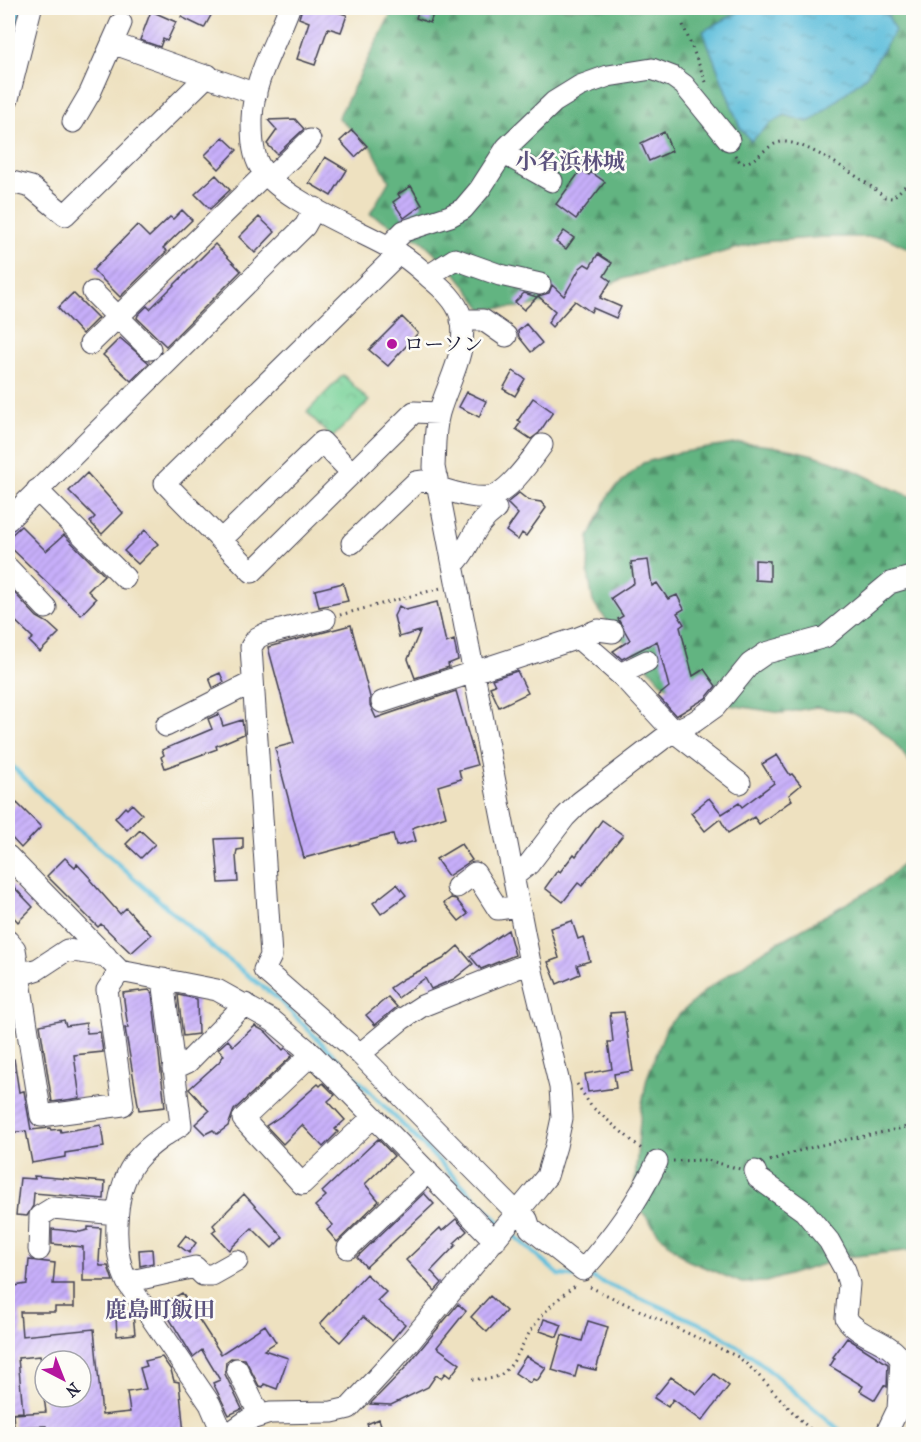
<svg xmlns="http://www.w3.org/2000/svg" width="921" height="1442" font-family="'IM FELL French Canon','Noto Serif JP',serif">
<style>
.forest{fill:url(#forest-firs);stroke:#426b5e;stroke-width:1.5}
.park{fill:url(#park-crowns);stroke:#4d7a6a;stroke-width:1.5}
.water{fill:url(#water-ripples);stroke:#40708b;stroke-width:1.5}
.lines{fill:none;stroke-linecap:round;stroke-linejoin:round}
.stream{stroke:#5dbedb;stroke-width:4.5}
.canal{stroke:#5dbedb;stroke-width:15}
.building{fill:url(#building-hatch)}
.minor-casing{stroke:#413f4f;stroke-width:23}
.path{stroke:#413f4f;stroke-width:3;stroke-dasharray:1.5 4.5;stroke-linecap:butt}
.minor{stroke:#fff;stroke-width:21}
.poi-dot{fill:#b5179e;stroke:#fdfcf7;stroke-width:2}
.labels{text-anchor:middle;stroke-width:5;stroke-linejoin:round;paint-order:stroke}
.poi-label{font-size:20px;fill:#22223b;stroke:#fdfcf7;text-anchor:start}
.quarter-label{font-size:22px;font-weight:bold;fill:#5c537e;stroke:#fdfcf7}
</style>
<defs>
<pattern id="forest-firs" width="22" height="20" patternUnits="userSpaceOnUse" patternTransform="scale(1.5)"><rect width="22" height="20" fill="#62b481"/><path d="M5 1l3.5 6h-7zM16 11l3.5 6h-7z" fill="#50926b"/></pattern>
<pattern id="park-crowns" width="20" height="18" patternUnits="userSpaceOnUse" patternTransform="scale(1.5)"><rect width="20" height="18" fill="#78d299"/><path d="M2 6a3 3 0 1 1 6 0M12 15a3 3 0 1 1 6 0" fill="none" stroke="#68b485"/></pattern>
<pattern id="water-ripples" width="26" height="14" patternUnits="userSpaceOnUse" patternTransform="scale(1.5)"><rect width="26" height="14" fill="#5dbedb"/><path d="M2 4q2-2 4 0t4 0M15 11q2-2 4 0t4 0" fill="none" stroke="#4c9ab3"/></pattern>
<pattern id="building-hatch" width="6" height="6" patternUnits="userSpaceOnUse" patternTransform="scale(1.5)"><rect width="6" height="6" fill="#c7affa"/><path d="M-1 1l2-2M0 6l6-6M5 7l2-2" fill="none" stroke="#ab96d7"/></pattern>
</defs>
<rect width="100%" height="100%" fill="#fdfcf7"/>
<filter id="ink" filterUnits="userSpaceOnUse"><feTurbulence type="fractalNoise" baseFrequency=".0167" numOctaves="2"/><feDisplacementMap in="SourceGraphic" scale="12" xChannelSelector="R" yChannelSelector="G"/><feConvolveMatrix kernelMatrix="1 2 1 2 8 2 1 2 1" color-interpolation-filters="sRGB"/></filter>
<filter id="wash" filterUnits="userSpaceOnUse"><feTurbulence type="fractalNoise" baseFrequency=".008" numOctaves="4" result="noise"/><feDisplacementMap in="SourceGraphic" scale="24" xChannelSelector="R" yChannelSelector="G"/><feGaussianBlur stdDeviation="1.35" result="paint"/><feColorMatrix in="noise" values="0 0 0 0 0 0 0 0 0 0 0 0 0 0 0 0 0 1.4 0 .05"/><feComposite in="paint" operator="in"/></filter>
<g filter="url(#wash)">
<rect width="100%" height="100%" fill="#eee1c0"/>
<path class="forest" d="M394 8H913V250L884 237H824L761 242 626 278 572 298 524 307 483 309 455 272 422 241 370 214 389 181 372 148 338 118Z
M740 443C773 445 801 450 832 461 860 471 885 488 913 497V766L893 741 872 722 850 712 816 707 782 713 729 705 709 702 663 684 610 625 593 602 588 572 589 537 610 493 643 463 677 453Z
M913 844V1250L846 1257 766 1282 742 1283 687 1260 659 1234 642 1211 634 1192 641 1109 647 1078 667 1026 707 989 768 948 881 884 907 860Z"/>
<path class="park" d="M343 375 369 401 332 438 307 412Z"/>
<path class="water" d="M746 8H874L888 15 895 31 866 76 814 119 807 122 785 115 771 123 751 141 740 128 703 31Z"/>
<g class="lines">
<path class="stream" d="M8 762 50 804 213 948 277 998 500 1223
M509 1231 559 1275 593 1278 710 1328 752 1356 844 1434"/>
<path class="canal" d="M8 58 17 8"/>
</g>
<g id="blocks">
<path class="building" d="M186 8H215L204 28 181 17Z
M302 8H325L347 15 341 32 328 28 315 65 297 59 309 22 299 18Z
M419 8 434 11 430 23 416 18Z
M151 11 176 22 167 41 163 39 160 47 140 40Z
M295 119 304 129 277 154 267 144 277 130 268 120Z
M352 130 367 146 355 157 340 141Z
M664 132 672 151 649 161 641 143Z
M223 137 237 150 219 169 205 155Z
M325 157 347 170 331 196 309 183Z
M581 170 589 175 591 172 605 182 576 219 556 204Z
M216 175 230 190 210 209 195 194Z
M411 186 422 205 404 218 393 202 400 197 398 194Z
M182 210 192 220 163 248 167 251 120 297 93 270 137 225 149 237 170 217 173 219Z
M259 217 275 232 255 253 239 237Z
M564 231 574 238 566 249 556 242Z
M215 244 241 271 166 346 137 318 138 315 147 306 150 309Z
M598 254 612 263 604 276 611 281 600 298 621 307 616 318 593 308 591 312 575 301 552 327 548 323 555 311 538 296 549 293 552 285 564 296 580 268 585 264 590 267Z
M73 293 98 318 82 334 58 308Z
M524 293 537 297 524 310 515 302Z
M402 317 418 333 388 366 369 350Z
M526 324 542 343 531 352 519 337 518 331Z
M120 338 149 363 131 381 103 355Z
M513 371 525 379 515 396 503 389Z
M467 392 486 401 479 417 459 407Z
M533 398 553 412 539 433 531 439 516 429 521 422 518 420Z
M87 473 123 513 102 534 90 522 95 517 69 491Z
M519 493 528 500 541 502 546 508 526 536 522 533 518 540 506 531 518 514 507 503Z
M21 526 46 551 64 535 104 575 88 591 96 599 81 615 8 545V538Z
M145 530 158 544 138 564 124 551Z
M648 560 652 586 657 583 668 599 677 595 684 609 677 613 684 624 680 627 693 676 704 669 716 686 706 698 676 716 658 696 669 687 657 641 622 659 613 651 630 640 618 619 623 616 611 598 634 583 631 562Z
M755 560 770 561V581L755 580Z
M343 583 348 601 319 607 315 590Z
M8 586 37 617 48 623 59 633 40 652 29 641 33 638 8 614Z
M437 602 446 643 454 640 458 660 448 664 449 667 415 678 408 659 420 631 399 637 394 616 399 606 406 610Z
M351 625 370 697V705L376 718 456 691 477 765 459 770 461 779 438 786 446 816 412 828 416 841 396 846 393 834 304 858 275 748 294 743 268 647Z
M517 671 528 693 499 707 490 687 495 685 492 679Z
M220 673 224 682 213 688 209 678Z
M219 714 223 726 242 720 244 734 216 746 217 749 165 768 161 757 164 755 162 750 212 729 208 719Z
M777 755 790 775 792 774 801 785 789 795 792 800 759 824 754 817 728 833 720 819 705 831 691 813 709 798 722 814 739 803 742 807 774 783 762 764Z
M17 803 41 827 21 848 8 834V812Z
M132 804 142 814 127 830 115 818 125 807 127 809Z
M602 820 623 835 582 886 578 883 563 902 545 888 558 870 560 872 574 854 576 856Z
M140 830 155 844 141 858 126 844Z
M243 838V849L237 850 236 856 238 882 219 883 215 839Z
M461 844 472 860 448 876 436 859Z
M65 858 75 867 77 864 91 879 90 880 120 914 126 908 151 935 131 953 101 924 98 927 47 876Z
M8 881 33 907 18 922 8 911Z
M397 884 406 895 381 914 373 903Z
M451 898 456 899 468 914 459 921 444 903Z
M572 921 578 939 583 937 590 961 577 965 580 974 557 984 548 962 559 958 550 928Z
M508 930 515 955 481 969 470 956Z
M458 946 473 964 454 979 431 989 425 978 398 998 390 988 403 979 443 959Z
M149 990 152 993 165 1107 139 1110 125 1028H128L123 993Z
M178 995 197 999 198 1034 183 1036Z
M388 997 397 1007 375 1025 366 1015Z
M624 1012 633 1071 614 1074 616 1088 588 1092 585 1074 612 1069 608 1042H613L610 1013Z
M64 1020 66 1026 86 1023 87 1033 100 1032 103 1052 74 1055 80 1098 52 1102 40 1025Z
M255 1026 266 1032 283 1050 285 1048 293 1055 234 1110 228 1126 217 1134 213 1130 205 1134 195 1124 209 1111 189 1089 219 1062 224 1055 218 1049 228 1040 233 1046Z
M8 1059H14L19 1092 24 1091 31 1130 50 1128 51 1130 60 1129 61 1132 101 1125 104 1147 65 1153V1157L32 1163 26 1131 8 1133Z
M323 1083 335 1095 328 1101 345 1120 335 1129 338 1132 323 1147 302 1125 283 1144 266 1126 284 1114 318 1084 320 1086Z
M378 1139 394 1156 365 1184 379 1201 337 1242 327 1230 333 1225 315 1206 326 1196 322 1192Z
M34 1176 105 1182 104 1199 34 1193 33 1206 27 1216 16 1215 20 1178 35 1179Z
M424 1193 434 1204 366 1267 357 1257Z
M244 1194 283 1237 272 1248 252 1228 229 1250 212 1232 216 1229 213 1225Z
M456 1219 467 1231 454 1243 456 1245 431 1271 442 1283 435 1291 406 1260 440 1228 442 1231Z
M88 1227 101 1228 99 1262 100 1266H108L113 1281H83V1247L52 1244V1229L80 1232 88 1230Z
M186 1235 196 1243 189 1253 178 1245Z
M152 1249 153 1263 140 1266 139 1250Z
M29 1260 55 1263 53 1284H74V1307H55V1312H20L22 1336 94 1329 102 1415 130 1412 127 1392 146 1389 140 1368 147 1366 145 1361 162 1357 171 1370 174 1381 179 1382 184 1434H47L46 1426 14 1427 13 1414 46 1412 44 1397H81V1361H41L40 1356 18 1358 23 1412 8 1413V1287L27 1284Z
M366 1274 386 1292 377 1301 405 1324 392 1340 363 1317 340 1342 320 1324Z
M182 1293 221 1354 265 1325 276 1342 264 1350 288 1358 277 1389 264 1384 263 1387 259 1386 245 1359 231 1358 226 1362 225 1374 242 1409 229 1415 213 1383 220 1380 202 1350 193 1357 161 1305Z
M490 1296 506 1311 487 1332 471 1317Z
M458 1304 466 1311 437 1347 460 1364 450 1377 445 1373 441 1378 436 1375 428 1387 391 1405 370 1404 405 1368Z
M133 1314 135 1334 117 1336 116 1316Z
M544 1319 562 1325 557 1337 540 1331Z
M588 1321 608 1327 596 1370 578 1366 575 1377 552 1370 562 1335 582 1341Z
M847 1338 888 1364 887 1387 884 1385 875 1400 860 1391 863 1386 830 1366 835 1358 833 1357Z
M526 1356 546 1368 537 1381 533 1379 530 1383 515 1373Z
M714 1374 729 1386 702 1421 673 1399 668 1407 654 1398 671 1377 697 1394Z
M379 1419 384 1434H371L367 1424Z"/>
</g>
</g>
<g filter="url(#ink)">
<use href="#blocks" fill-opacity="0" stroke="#413f4f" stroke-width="1.5"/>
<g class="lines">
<g class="minor-casing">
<path id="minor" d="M112 43 256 94
M8 99 31 8
M73 122 90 93 121 23
M503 153 552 181
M270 178 310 140
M8 181 31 187 65 215 208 75
M388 247 404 231 450 216 463 209 480 189 507 147 554 102 580 86 608 76 652 69 673 77 684 85 729 140
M399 253 165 483 252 572 414 412 439 413
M428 276 455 259 500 275 540 284
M93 292 150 349
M461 320H483L506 336
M90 344 265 174
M438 488C454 492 472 499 489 497 508 494 531 460 542 445
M37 490 125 578
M8 520 305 226 315 208
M221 540 322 442 352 473
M352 543 416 482 437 479
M454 564C471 549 470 528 496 509
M8 568 46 608
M325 619 265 634 257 638 251 647 271 956 264 970 360 1054 517 1213 527 1219 530 1228 583 1270C614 1235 636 1205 657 1162
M578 638 598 630 613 632
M620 674 647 661
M382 702 578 638 623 677 673 731 740 783
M166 726 253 682
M8 856 120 971 217 990 273 1021 312 1054 495 1241
M514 876 529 864 565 817 580 802 673 731 694 722 715 707 750 664 766 653 825 637 890 583 914 576
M457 887 475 873 498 909 519 906
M8 941 15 949 41 1116 123 1105 107 990 120 971
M8 979 38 969 67 950 106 956
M163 979 181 1125C137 1152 119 1170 117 1224 116 1245 118 1263 127 1282L210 1404 223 1434
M312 1054 243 1119 302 1184 373 1117
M360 1054 402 1019 422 1006 530 963
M173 1069 188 1062 245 1004
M755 1171 758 1178 804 1211 829 1241 845 1270 849 1284 846 1318C859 1338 890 1340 901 1360L898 1409 886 1434
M348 1248 428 1172
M39 1250 40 1216 53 1208 117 1214
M127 1282 195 1267 203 1275H212L237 1261
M237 1369 260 1416
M228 1434 248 1420 270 1413 332 1412 349 1408 409 1343 530 1197 547 1176 556 1146 562 1118 560 1087 530 963 434 467C435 448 434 431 439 413 448 382 469 349 461 317 457 301 442 288 430 278 419 268 408 258 394 250 360 230 275 198 258 163 252 150 252 133 252 119 253 79 276 44 289 8"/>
</g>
<path class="path" d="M683 25 706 82
M735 155 740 162 745 163C759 159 766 145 781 142 805 139 866 182 885 197L892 198 914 178
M340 615 441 588
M577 1084 591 1106 644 1151
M673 1161 707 1160 740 1169
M770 1161C816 1142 865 1138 914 1125
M590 1287 738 1357C767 1380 788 1411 816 1434
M472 1379C481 1379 492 1380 500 1375 516 1365 521 1344 532 1329 544 1311 558 1298 575 1286"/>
<use href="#minor" class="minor"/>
</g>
</g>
<circle class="poi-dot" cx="392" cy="344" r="6"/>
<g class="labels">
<g class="poi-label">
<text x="404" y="351">ローソン</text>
</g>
<g class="quarter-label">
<text x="570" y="169">小名浜林城</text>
<text x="160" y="1317">鹿島町飯田</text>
</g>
</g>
<rect width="921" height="1442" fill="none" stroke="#fdfcf7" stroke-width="30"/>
<g transform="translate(63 1379) rotate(138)"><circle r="28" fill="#fdfcf7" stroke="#a5a5ac" stroke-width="1.5"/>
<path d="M0-4.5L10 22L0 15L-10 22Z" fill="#b5179e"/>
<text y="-9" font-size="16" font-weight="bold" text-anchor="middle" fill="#22223b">N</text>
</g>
</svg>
